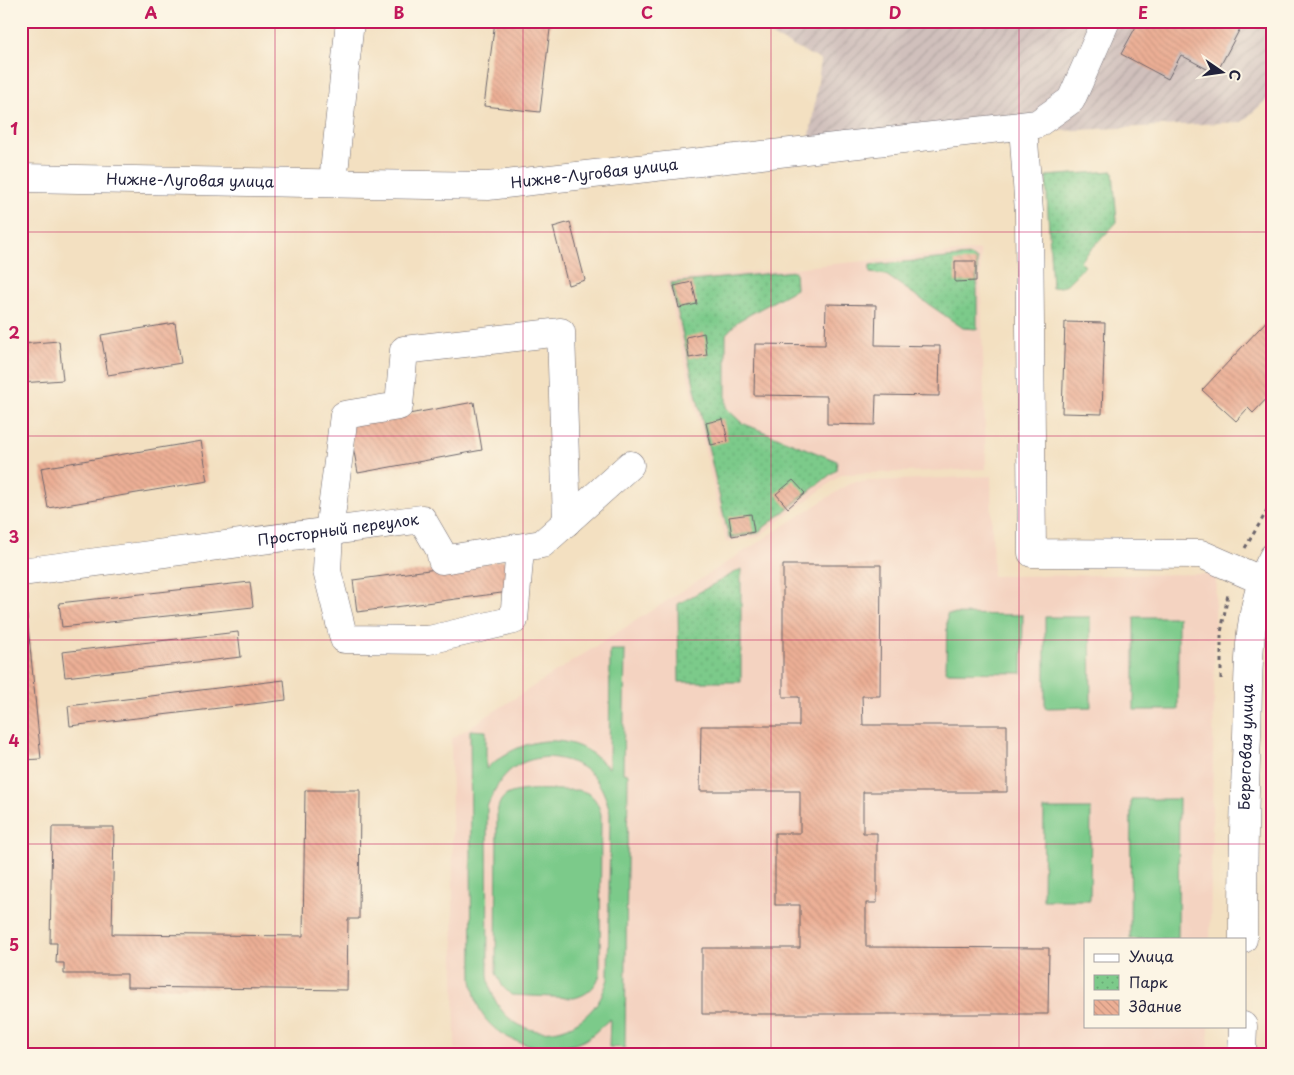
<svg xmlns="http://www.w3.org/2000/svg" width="1294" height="1075" font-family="'Playpen Sans',sans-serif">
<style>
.built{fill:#f4d3c1}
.industrial{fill:url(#industrial-furrows)}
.grass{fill:#7cca8a;stroke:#4f7662;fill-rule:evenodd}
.park{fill:url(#park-dots);stroke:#4f7662}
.building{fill:url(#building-back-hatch)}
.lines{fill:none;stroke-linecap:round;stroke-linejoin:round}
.minor-casing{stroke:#6b646a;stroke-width:29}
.path{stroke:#6b646a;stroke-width:3;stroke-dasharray:4 4;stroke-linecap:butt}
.minor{stroke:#fff;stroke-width:28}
.grid{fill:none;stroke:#c2185b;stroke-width:1;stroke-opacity:0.55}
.labels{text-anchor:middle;stroke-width:4;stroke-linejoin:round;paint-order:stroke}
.street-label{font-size:15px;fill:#22223b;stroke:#fcf5e5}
.neatline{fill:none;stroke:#c2185b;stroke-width:2}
.grid-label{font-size:16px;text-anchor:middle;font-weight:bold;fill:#c2185b}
</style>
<defs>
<pattern id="industrial-furrows" width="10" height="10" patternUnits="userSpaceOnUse" patternTransform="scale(1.25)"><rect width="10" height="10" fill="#d0c0bc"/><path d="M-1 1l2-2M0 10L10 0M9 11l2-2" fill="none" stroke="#b2a5a2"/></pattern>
<pattern id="park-dots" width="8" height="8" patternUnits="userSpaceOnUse" patternTransform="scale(1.25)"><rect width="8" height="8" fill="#7cca8a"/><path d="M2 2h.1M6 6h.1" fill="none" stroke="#6bad78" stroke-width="1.8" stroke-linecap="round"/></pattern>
<pattern id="building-back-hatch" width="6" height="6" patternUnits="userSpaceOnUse" patternTransform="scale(1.25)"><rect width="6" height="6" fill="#ecaf95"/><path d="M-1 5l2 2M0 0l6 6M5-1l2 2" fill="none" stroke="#ca9681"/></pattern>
</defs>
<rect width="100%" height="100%" fill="#fcf5e5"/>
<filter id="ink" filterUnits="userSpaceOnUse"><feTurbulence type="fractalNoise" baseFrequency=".02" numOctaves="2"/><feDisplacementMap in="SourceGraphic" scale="10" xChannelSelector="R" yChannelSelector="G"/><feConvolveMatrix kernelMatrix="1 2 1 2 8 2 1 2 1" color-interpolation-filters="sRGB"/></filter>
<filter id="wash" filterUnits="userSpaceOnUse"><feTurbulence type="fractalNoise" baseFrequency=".0096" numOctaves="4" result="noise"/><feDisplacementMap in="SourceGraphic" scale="20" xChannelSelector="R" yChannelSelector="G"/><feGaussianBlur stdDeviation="1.12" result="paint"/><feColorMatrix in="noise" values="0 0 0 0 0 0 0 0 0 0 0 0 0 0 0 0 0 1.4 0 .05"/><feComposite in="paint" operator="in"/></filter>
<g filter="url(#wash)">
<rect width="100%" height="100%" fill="#f3e0c1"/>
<path class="built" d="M980 250 986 469 842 474 758 537 726 542 666 280Z
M991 476 993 576 1216 574 1210 939H1085V1026H1209L1208 1052 455 1049 451 739 852 482Z"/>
<path class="industrial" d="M741 21H1273V94L1242 122 809 143 821 60Z"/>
<path class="grass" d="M947 614 1023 615 1022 673 946 672Z
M1045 617H1090L1091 707 1045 708Z
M1134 617H1178V710H1134Z
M610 650H625L623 773 628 774 625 1048 609 1047 610 1019C601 1026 593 1036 583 1041 550 1056 501 1045 482 1014 476 1003 474 992 472 980L470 730 486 731V769C513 744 553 730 588 751 596 755 602 763 609 768ZM548 757C586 761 602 778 610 813L608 979C587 1052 496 1047 488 975L487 807C500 775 513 760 548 757Z
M578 790C593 793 597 800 601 814L600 975C595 988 587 995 574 998L511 995 503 987 496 973 497 814C498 807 499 801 505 796 520 786 559 791 578 790Z
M1131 799H1179L1178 939H1130Z
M1044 809H1091L1090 900H1043Z"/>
<path class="park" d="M1113 171 1117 222 1080 261 1085 266 1065 286 1052 288 1046 176Z
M970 256 977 260V329L963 328 886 275 870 273V265Z
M795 271 796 289 738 321 726 334V408L742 423 837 461 836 470 757 533 729 538 671 283Z
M741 569V682H679L678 604Z"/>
<g id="blocks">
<path class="building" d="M495 21H551L540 112 484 106Z
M1139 21H1244L1216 74 1181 55 1168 79 1121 54Z
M570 222 585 280 568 285 553 227Z
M955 261H976V281L955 282Z
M692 282 697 304 679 308 674 286Z
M826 304 876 305 875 345 940 346 939 396 876 395 875 425 827 424V396L754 395 755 344 825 345Z
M1273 314V384L1269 388 1273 392 1253 413 1248 408 1236 421 1202 390Z
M1065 322 1105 323 1102 414 1062 413Z
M175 323 181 363 108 375 101 335Z
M704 333 707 355 689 358 686 337Z
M59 341 63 380 21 383V344Z
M474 402 482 450 358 473 349 425Z
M723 419 728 441 711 445 706 423Z
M201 441 208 481 48 508 41 468Z
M793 480 805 493 788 508 776 494Z
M751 514 754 532 732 536 729 517Z
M505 560 509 592 357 612 353 580Z
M783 565H881L880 696H862L863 725H1007V792H863V833H877V903H866V947L1049 948 1048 1014H702V948H800V905H775V833H800V791H700L701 726H799V697H783Z
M250 582 253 607 62 627 59 603Z
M21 615H27L41 759 21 760Z
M238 632 241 657 65 677 62 652Z
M284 680 286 700 70 726 68 706Z
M305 790H360L359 919H348L347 990 127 987V974H64V963H56L57 943H50L52 827H114L112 934 303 936Z"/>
</g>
</g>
<g filter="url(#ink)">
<use href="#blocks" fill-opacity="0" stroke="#6b646a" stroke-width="1"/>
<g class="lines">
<g class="minor-casing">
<g id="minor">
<path d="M1023 126 1029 212 1032 553 1201 554 1263 581"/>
<path id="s1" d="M21 178 488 186 1037 124 1071 100 1106 21"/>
<path d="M333 182 350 21"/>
<path d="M520 548 514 620 429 640 344 639 327 571 329 532 344 415 399 406 404 350 561 332 567 522"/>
<path id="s2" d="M21 572 422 519 440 550 442 560 542 544 630 465"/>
<path id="s3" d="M1243 939C1243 871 1244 804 1247 736 1249 678 1244 610 1273 557"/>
<path d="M1242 1054 1243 1026"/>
</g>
</g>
<path class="path" d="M1245 548 1273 501
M1221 679V633L1228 594"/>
<use href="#minor" class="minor"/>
</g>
</g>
<path class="grid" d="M275 21V1054M523 21V1054M771 21V1054M1019 21V1054M21 232H1273M21 436H1273M21 640H1273M21 844H1273"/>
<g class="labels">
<g class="street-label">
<text dy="5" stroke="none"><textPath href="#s1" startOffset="574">Нижне-Луговая улица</textPath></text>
<text dy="5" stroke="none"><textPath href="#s1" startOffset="169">Нижне-Луговая улица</textPath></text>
<text dy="5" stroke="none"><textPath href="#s2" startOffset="320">Просторный переулок</textPath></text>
<text dy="5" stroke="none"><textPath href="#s3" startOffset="192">Береговая улица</textPath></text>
</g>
</g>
<rect width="1294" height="1075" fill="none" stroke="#fcf5e5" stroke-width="55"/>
<rect x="1084" y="938" width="162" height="90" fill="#fcf5e5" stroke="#a5a1a1"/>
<rect x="1094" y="954" width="25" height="8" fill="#ffffff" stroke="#a5a1a1"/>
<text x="1129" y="962" font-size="15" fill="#22223b">Улица</text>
<rect x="1094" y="975" width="25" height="15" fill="url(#park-dots)" stroke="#a5a1a1"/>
<text x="1129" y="988" font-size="15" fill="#22223b">Парк</text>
<rect x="1094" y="1000" width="25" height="15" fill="url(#building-back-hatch)" stroke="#a5a1a1"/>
<text x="1129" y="1012" font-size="15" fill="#22223b">Здание</text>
<g transform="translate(1222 72) rotate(103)" stroke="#fcf5e5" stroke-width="4" paint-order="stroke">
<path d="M0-4L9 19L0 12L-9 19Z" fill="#22223b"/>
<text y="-8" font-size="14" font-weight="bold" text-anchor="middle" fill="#22223b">С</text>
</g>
<rect x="28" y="28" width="1238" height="1020" class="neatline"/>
<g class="grid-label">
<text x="151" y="19">A</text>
<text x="399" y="19">B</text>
<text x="647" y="19">C</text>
<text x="895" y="19">D</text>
<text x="1143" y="19">E</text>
<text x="14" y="135">1</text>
<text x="14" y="339">2</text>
<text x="14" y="543">3</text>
<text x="14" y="747">4</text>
<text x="14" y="951">5</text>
</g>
</svg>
